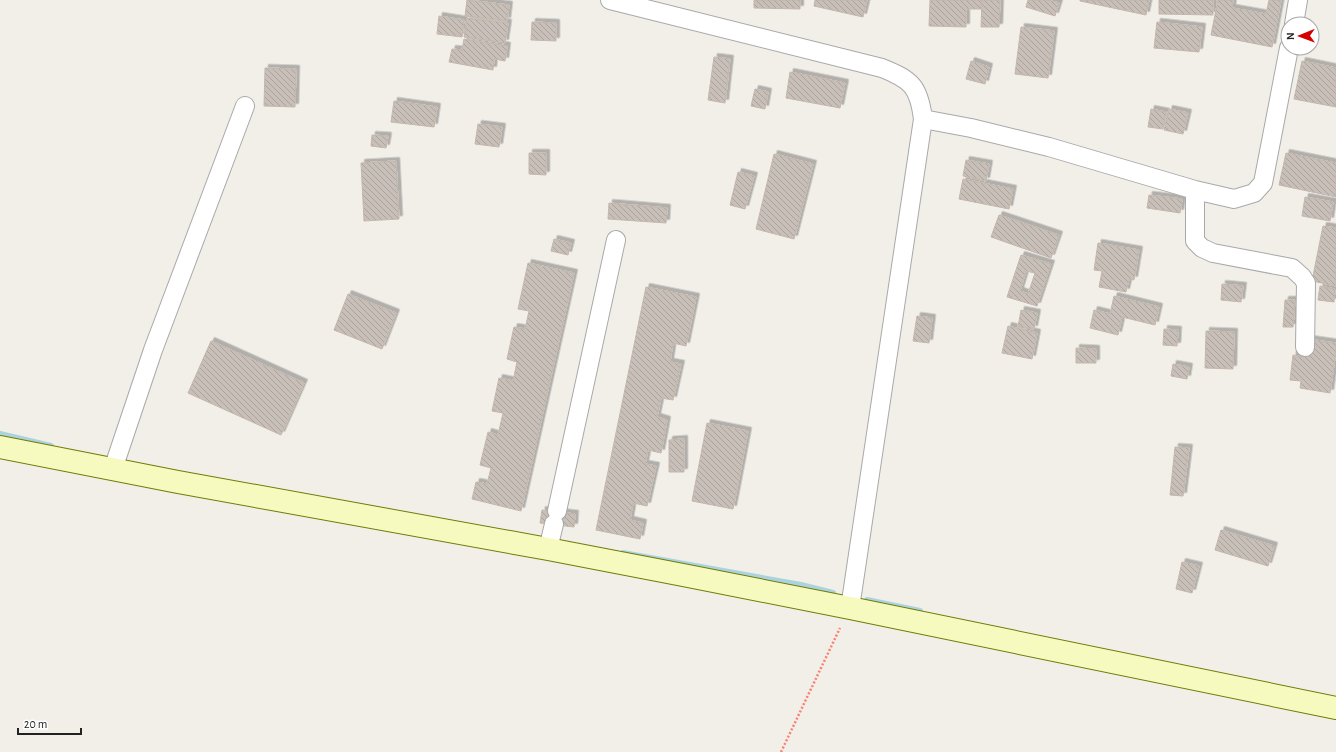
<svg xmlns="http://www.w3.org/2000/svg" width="1336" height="752" font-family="'Alegreya Sans',sans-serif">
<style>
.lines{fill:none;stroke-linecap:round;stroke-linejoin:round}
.stream{stroke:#aad3df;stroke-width:6}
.building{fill:url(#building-back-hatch);stroke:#c4b6ab;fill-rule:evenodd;filter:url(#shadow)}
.street-casing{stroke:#a9a9a9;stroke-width:20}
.secondary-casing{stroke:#707d05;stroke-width:24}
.path{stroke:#fa8072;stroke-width:2.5;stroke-dasharray:2 2;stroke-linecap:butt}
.street{stroke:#fff;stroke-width:18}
.secondary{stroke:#f7fabf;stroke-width:22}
</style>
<defs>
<pattern id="building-back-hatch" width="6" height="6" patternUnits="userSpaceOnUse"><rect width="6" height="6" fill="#c7bfb8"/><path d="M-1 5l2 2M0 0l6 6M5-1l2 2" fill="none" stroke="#aba49e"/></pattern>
<filter id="shadow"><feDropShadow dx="3.5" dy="-3.5" stdDeviation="0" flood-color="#0004"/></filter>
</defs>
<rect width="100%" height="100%" fill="#f2efe9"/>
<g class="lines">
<path class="stream" d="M0 434 51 446
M623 553 801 585 833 593
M867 600 920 611"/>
</g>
<path class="building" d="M467 0 509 5 507 21 465 16Z
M754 0H800V9L754 8Z
M815 0H867L863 17 814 6Z
M930 0H981V9H966V27L929 26Z
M982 0H1000L999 27H981Z
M1028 0H1048L1059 3 1055 16 1026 7Z
M1080 0H1149L1146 15 1080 1Z
M1159 0H1213V15L1159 14Z
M1218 0H1233L1232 8 1266 14 1269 0H1281L1272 47 1211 35Z
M439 16 464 20 462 37 437 34Z
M467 18 508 23 505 43 464 37Z
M532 22 556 23V41L531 40Z
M1157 22 1202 27 1199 52 1154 48Z
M1021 27 1054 31 1048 78 1015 74Z
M464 39 507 46 505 61 494 59 493 70 449 62 452 49 462 50Z
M714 57 730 59 725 103 708 100Z
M971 61 989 67 985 84 966 79Z
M1302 61 1336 68V107L1294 99Z
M265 68 296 69 295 107 264 106Z
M790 72 845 83 840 108 786 98Z
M755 89 768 92 765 109 751 106Z
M394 101 437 107 434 127 391 122Z
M1151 109 1166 112 1163 129 1148 127Z
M1169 109 1188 113 1183 134 1164 130Z
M478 124 502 127 499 147 475 144Z
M372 135 388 136 386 148 371 146Z
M529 153H546V175L529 174Z
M1286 153 1336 163V197L1279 185Z
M774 154 813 164 794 239 756 229Z
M966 160 989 164 986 181 963 176Z
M396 161 399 219 364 221 361 163Z
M738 172 754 176 745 209 730 205Z
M963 179 1013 189 1009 209 959 199Z
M1149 195 1182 199 1180 213 1147 208Z
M1305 197 1333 202 1330 221 1302 216Z
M609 203 667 208 666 223 608 219Z
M999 215 1059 235 1051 258 991 237Z
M1323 226 1336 228V286L1312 281Z
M554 239 571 243 568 255 551 251Z
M1098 243 1139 250 1134 280 1129 279 1126 292 1099 287 1102 271 1094 270Z
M1021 255 1051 264 1037 306 1007 297ZM1026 271 1035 273 1028 294 1020 291Z
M528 263 574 273 521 511 472 499 476 482 487 484 491 468 480 465 488 432 498 435 503 413 492 411 499 378 513 381 517 362 507 359 514 327 525 329 529 311 518 309Z
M1222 284 1243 286 1241 302 1221 300Z
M1320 286 1335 289 1334 302 1318 300Z
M646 287 696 297 686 346 673 343 670 362 681 364 673 400 661 398 657 417 667 420 661 453 648 450 645 464 656 466 647 506 633 503 630 520 643 523 640 539 596 530Z
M348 294 396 313 382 349 334 330Z
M1114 296 1159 307 1155 325 1122 317 1118 335 1090 328 1094 310 1110 314Z
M1285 300H1295L1293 327H1283Z
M1021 310 1037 313 1034 329 1018 327Z
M917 316 932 318 929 343 913 341Z
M1008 326 1037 333 1032 359 1002 353Z
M1164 329 1178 330 1177 346 1163 345Z
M1206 331 1234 332 1233 369 1205 368Z
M1308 339 1336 343V351L1330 393 1300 388 1301 381 1290 380 1293 355 1306 357Z
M211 341 304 383 281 435 188 393Z
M1076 348 1096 349V363H1076Z
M1173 364 1189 367 1187 379 1171 376Z
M707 423 748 431 733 509 692 501Z
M684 439V472H669V440Z
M1175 447 1189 448 1183 496 1170 495Z
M542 510 575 514 574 527 540 523Z
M1221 530 1274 546 1268 566 1215 550Z
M1182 562 1199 566 1192 593 1176 589Z"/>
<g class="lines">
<g class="street-casing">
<path id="street" d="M610 0 882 68C912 80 919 87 923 119L850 608
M1294 24 1298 0
M923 119 971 128 1049 147 1195 190 1234 199 1254 193 1263 183 1289 48
M1195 190V241L1202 248 1213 253 1292 268 1302 277 1306 283 1305 347
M113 469 153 350 245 106
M557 511 616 240
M548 549 554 524"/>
</g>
<g class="secondary-casing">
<path id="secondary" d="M0 447 178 482 548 549 683 575 850 608 1336 708"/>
</g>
<path class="path" d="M781 752 840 628"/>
<use href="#street" class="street"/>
<use href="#secondary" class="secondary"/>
</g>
<g transform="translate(1300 36) rotate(269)"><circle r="19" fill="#ffffff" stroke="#a7a7a7"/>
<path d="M0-3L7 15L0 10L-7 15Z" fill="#d40000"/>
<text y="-6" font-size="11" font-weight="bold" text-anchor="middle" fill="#222222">N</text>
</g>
<path d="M18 728v6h63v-6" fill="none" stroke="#222222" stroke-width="2"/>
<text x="24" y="728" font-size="12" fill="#222222" stroke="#ffffff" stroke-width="3" paint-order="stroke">20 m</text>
</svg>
